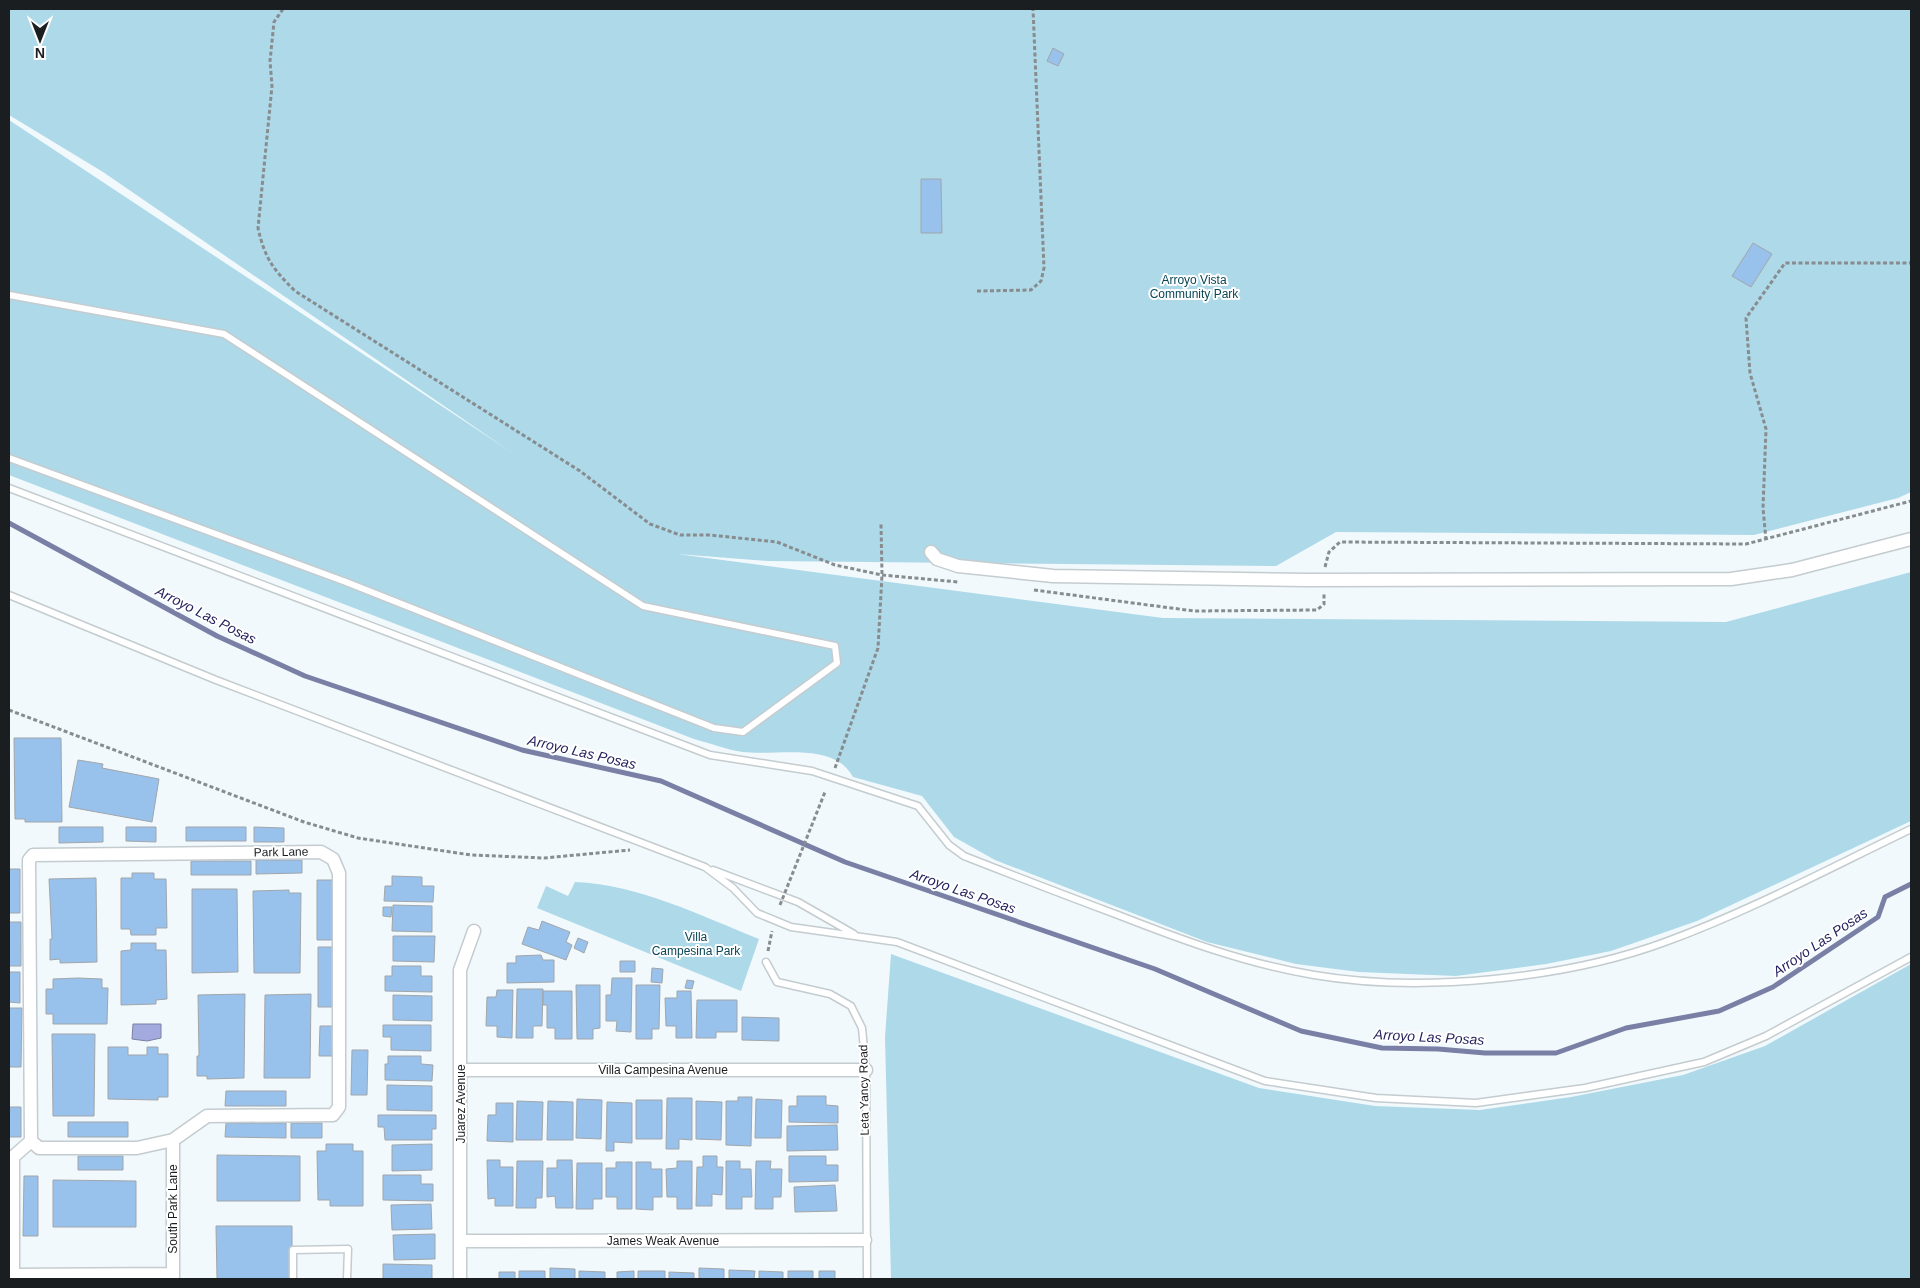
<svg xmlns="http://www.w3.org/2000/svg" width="1920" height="1288" font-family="Arial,sans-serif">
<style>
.green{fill:#aed9e9}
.water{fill:#a3aade;stroke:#7a80a5}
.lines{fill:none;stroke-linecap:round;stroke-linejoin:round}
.stream{stroke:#7a80a5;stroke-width:5}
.building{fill:#98c1eb;stroke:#a1a6ab}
.service-casing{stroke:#c4cccf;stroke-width:9}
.minor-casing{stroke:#c4cccf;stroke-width:15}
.path{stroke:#878c8f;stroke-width:3;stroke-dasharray:4 2.5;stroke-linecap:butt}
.service{stroke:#fff;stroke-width:6}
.minor{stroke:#fff;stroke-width:12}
.path-bridge{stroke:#878c8f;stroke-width:3;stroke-dasharray:4 2.5;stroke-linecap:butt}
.labels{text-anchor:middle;stroke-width:4;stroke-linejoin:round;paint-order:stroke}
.park-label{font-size:12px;fill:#0a4656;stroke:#fff}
.street-label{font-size:12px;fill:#1b1e20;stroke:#fff}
.water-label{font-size:14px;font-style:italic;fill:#201f5b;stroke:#fff}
</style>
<rect width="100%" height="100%" fill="#f1f9fc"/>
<path class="green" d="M9 9H1911V492L1898 498 1754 535 1336 532 1276 566 768 561 677 554 1163 618 1726 622 1911 572V821L1697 921 1611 951 1546 964 1456 976 1359 972 1296 964 1207 942 995 860 954 837 922 796 853 777C834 741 777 756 743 752 727 750 710 743 694 739L9 475V120L517 456 103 172 9 115Z
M575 882C640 885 699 915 759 939L741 991 537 908 546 886 568 896Z
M891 954 1259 1088 1375 1106 1480 1110 1571 1097 1683 1075 1765 1046 1911 964V1279H891L885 1037Z"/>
<path class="water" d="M133 1024H161V1038L147 1041 132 1039Z"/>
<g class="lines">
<path class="stream" d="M9 523 217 636 305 676 522 750 661 781 845 862 1155 969 1301 1031 1382 1048 1438 1049 1485 1053H1556L1626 1028 1719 1011 1773 987 1878 917 1885 897 1911 884"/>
</g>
<path class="building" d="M1053 48 1064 54 1058 66 1047 61Z
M921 179H941L942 233H921Z
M1753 243 1772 254 1751 287 1732 276Z
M14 738H61L62 822H25V819H15Z
M78 760 103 764 102 768 159 779 152 822 69 807Z
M59 827H103V842L59 843Z
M126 827H156V842L126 841Z
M186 827H246V841H186Z
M254 827 284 828V842H254Z
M256 860H302V873L256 874Z
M191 861H251V875H191Z
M9 869H20V913H9Z
M132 873H154V879H166L167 928H156V935H131L130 929H121V878H132Z
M392 876 422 877V886H434L433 902 384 901 385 886H392Z
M96 878 97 962 60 963V959L50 960V939H52L49 879Z
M317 880H332V940H317Z
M192 889H237L238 972 192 973Z
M289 890V893H301L300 973H254L253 891Z
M393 905 432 906V932L392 931Z
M383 907H392L391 917 383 916Z
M542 921 570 932 566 942 572 945 566 960 522 944 528 927 539 930Z
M9 922H21V966H9Z
M393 936H435L434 962 393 961Z
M578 938 588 942 584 953 574 948Z
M131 943H156V950H166L167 999 156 1000V1004L121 1005V951L131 950Z
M318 947H333V1007H318Z
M541 955 543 960H554V982L507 983V963H516V956Z
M620 961H635V972H620Z
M392 966H421V976H432V992L385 991V976H392Z
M652 968 663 969 662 983 651 982Z
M9 972H20V1003L9 1002Z
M78 978 102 979V988H108L107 1024H53V1014H46V989H53V979Z
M612 978H632L631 1032 616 1031 617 1021H606V995H611Z
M687 980 694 981 692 989 685 988Z
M576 985H600V1028L593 1029V1039H577Z
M636 985H660L659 1029H652V1039H636Z
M517 989H543L542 1026H533V1038H516Z
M497 990H513L512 1038 497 1037V1026H486L487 997H496Z
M543 991H572V1039H555V1028H547V1005H543Z
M677 991H691L692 1038H676V1026H666L665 998H677Z
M245 994 244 1078 207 1079V1076H197V1056H199L198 995Z
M311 994 310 1078H264L265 995Z
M393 995 432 996V1021L393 1020Z
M697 1000H737V1032H716V1038H696Z
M9 1008H22L21 1067H9Z
M742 1017 779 1018V1041L742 1040Z
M383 1025H431V1051L391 1050V1037H383Z
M320 1026H333L332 1056H319Z
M52 1034H95L94 1116H53Z
M108 1047H128V1055H147V1047H158V1054H168V1097H158V1100L108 1099Z
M352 1050H368L367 1095H351Z
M388 1056H421V1064L433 1065 432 1081 385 1080V1064H388Z
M387 1085 432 1086V1111L387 1110Z
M226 1091H286V1106H225Z
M797 1096H826V1105L838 1106V1123L789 1122V1106H797Z
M738 1097H752L751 1146 726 1145V1101H738Z
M667 1098H692V1140L679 1139V1149H666Z
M577 1099 602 1100 601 1139 576 1138Z
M756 1099 782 1100 781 1138H755Z
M636 1100H662V1139H636Z
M517 1101 543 1102 542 1140H516Z
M548 1101 573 1102V1140H547Z
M696 1101 722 1102 721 1140 696 1139Z
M607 1102 632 1103V1143L614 1142V1151H606Z
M496 1103H513V1142L487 1141 488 1115H496Z
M9 1107H21V1137H9Z
M378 1115H436V1129H432V1140H385L384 1127H378Z
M68 1122H128V1137H68Z
M226 1123H286V1138L225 1137Z
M291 1123H322V1138H291Z
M837 1125 838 1150 787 1151V1126Z
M326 1144H353V1151H363V1206H330V1200H318L317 1151H326Z
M432 1144V1170L392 1171V1145Z
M217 1155 300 1156V1201H217Z
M78 1156H123V1170H78Z
M703 1156H717V1167H723L722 1195 712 1194V1206H696L697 1167H703Z
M789 1156H826V1165H838V1181L789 1182Z
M487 1160H500V1167H513V1206H495V1198L488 1199Z
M557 1160H572L573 1208H556L555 1196 547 1197V1168H557Z
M517 1161H543L542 1198H536V1208H516Z
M677 1161H692V1209H677V1197H667L666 1169 677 1168Z
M726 1161H740V1169H751L752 1197H742V1209H726Z
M756 1161H771L770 1169H782L781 1197H773V1209H755Z
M616 1162H632V1209H617V1197H606V1168H616Z
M636 1162H651V1169H662V1197H653V1210L636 1209Z
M577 1163H602V1199H593V1209H576Z
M383 1175H421V1184H433V1201L383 1200Z
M24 1176H38V1236H23Z
M53 1180 136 1181V1227H53Z
M835 1185 837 1211 795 1212 794 1187Z
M431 1204 432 1229 392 1230 391 1205Z
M216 1226H292V1279H217Z
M435 1234V1259L394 1260 393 1235Z
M383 1264 432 1265V1279H383Z
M550 1268 575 1269V1279H550Z
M699 1268 724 1269V1279H699Z
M729 1270 755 1271 754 1279H729Z
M519 1271H545V1279H519Z
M579 1271 605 1272V1279H579Z
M634 1271V1279H617V1272Z
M638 1271H665V1279H638Z
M759 1271 783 1272V1279H759Z
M788 1271H813V1279H788Z
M819 1271H835V1279H819Z
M499 1272H515V1279H499Z
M669 1272 694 1273V1279H669Z"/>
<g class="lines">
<g class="service-casing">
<path id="service" d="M9 295 224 334 643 606 835 646 837 663 743 732 714 728 346 582 9 458
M9 488 710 755 812 771 918 806 949 845 964 856C1015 876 1067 896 1118 915 1182 940 1247 964 1314 975 1420 993 1565 979 1665 942 1750 911 1830 868 1911 829
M9 595 216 680 705 867 733 888 757 913 791 927 897 942 1265 1081 1376 1098 1476 1103 1585 1088 1704 1062 1766 1036 1911 957
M713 870 798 902 854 934
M766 962 777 982 830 994 851 1006 862 1028 866 1070 867 1279
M293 1279V1250L348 1249 347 1279"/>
</g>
<g class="minor-casing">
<path id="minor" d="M931 552 937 559 958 566 1053 576 1307 580 1731 579 1792 570 1911 539
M321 852 333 859 339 873V1107L333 1115 207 1116 173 1140 137 1148H39L31 1141 29 860 33 855Z
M461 1070H866
M460 1241 865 1240
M9 1275 173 1274
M13 1275V1157L31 1141
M173 1279V1140
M460 1279V970L474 931"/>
</g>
<path class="path" d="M283 9 274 22 270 61 272 86 258 228C265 259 273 269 295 291L580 471 650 524 680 535H710L777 542 835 565 882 575 958 582
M977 291 1031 290 1041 281 1044 268 1033 9
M1766 540 1763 508 1766 429 1750 373 1746 318 1785 263H1911
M1325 567 1329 552 1340 542 1746 544 1911 501
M1034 590 1194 611 1317 610 1324 604V593
M9 710 304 822 358 838 471 855 544 858 630 850
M835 768 878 648 882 575 881 524
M768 951 772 931"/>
<use href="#service" class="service"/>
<use href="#minor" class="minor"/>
<path class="path-bridge" d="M780 905 825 792"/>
</g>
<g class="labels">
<g class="park-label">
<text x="1194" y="284">Arroyo Vista<tspan x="1194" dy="14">Community Park</tspan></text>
<text x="696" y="941">Villa<tspan x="696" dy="14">Campesina Park</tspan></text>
</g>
<g class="street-label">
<text transform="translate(281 852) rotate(-1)" y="4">Park Lane</text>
<text x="663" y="1074">Villa Campesina Avenue</text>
<text transform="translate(864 1090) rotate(-91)" y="4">Leta Yancy Road</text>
<text transform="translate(461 1104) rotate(-90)" y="4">Juarez Avenue</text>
<text transform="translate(173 1209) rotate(-90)" y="4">South Park Lane</text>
<text x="663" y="1245">James Weak Avenue</text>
</g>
<g class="water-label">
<text transform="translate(206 615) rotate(27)" y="5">Arroyo Las Posas</text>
<text transform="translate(582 752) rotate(13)" y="5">Arroyo Las Posas</text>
<text transform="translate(963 891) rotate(19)" y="5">Arroyo Las Posas</text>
<text transform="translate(1820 942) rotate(-34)" y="5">Arroyo Las Posas</text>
<text transform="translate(1429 1037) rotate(3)" y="5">Arroyo Las Posas</text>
</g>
</g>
<rect width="1920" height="1288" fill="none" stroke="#1b1e20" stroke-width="20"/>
<g transform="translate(40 40) rotate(180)" stroke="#ffffff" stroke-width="4" paint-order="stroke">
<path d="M0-4L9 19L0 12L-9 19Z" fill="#1b1e20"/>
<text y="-8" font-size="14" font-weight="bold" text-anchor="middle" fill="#1b1e20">N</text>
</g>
</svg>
